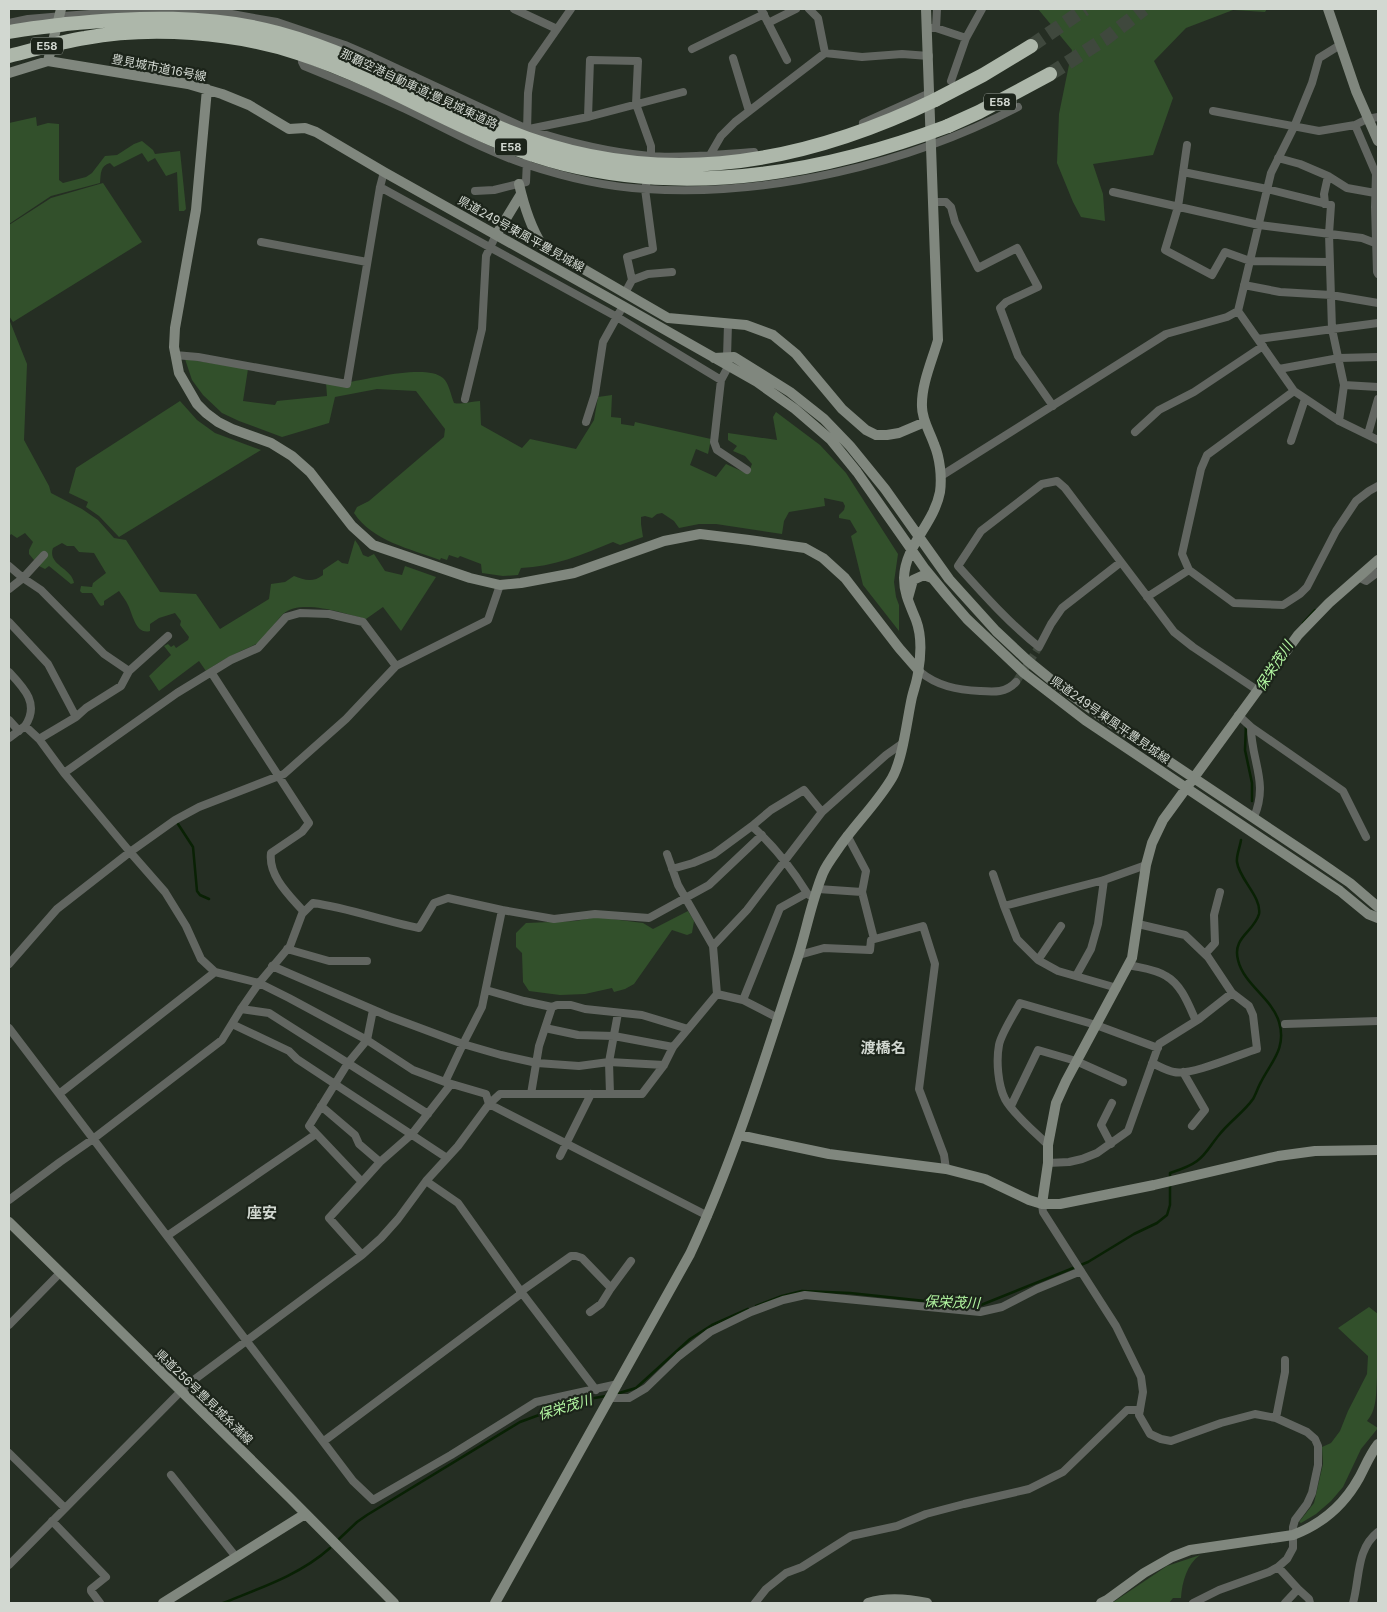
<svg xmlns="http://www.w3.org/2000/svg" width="1387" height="1612" font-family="Inter,'Noto Sans JP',sans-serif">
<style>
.green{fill:#32502b}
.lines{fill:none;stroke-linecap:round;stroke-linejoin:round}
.stream{stroke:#092104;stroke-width:2.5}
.street-tunnel{stroke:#3f483d;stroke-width:8;stroke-dasharray:8 4;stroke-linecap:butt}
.highway-tunnel{stroke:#3f483d;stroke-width:14;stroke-dasharray:14 7;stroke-linecap:butt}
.street{stroke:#626661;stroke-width:8}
.secondary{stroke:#80877e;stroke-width:10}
.highway{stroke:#adb7aa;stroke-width:14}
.highway-bridge{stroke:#adb7aa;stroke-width:14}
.labels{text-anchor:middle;stroke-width:4.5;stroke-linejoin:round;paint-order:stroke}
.shield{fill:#1c241a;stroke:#9ba29a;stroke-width:1}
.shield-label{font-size:11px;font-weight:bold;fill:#d2d8d1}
.street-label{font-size:12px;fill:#d2d8d1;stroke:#1c241a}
.water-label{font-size:14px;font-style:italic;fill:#b3f7a2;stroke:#1c241a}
.quarter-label{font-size:15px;font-weight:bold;fill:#d2d8d1;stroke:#1c241a}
</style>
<rect width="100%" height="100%" fill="#252e23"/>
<path class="green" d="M1038 9H1267L1265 12 1233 10 1186 28 1154 61 1173 98 1153 155 1093 164 1103 194 1105 221 1081 217 1073 202 1057 163 1059 114 1072 50Z
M36 117 37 126 48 123 59 124V180L63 183 86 177 92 173 105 156 117 155 134 144 142 141 153 150 155 154 180 151 186 209 184 211H179L177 172 166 176 155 158 148 162 142 153 114 167 110 163C100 166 101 173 100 183L51 196 9 224V123Z
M103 183 142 242 13 322 9 316V225L51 198Z
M9 319 27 364 24 440 49 486 51 493 82 509 98 520 114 538 126 540 160 592 196 594 220 629 269 599 271 584 285 582 294 576C304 580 313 583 323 575V570L338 560 342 563 348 564 355 540 359 546 363 555 368 557 374 554 385 571 402 575 405 566 436 577 401 631 383 607 366 619C346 614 301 598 283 614 274 623 268 636 258 643 251 647 243 650 237 653 226 658 216 664 206 671L199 661 159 691 149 676 171 655 164 646 168 644 171 647 174 645 176 648 188 640 189 637 180 625 181 621 175 613 159 618 150 624V631C136 635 133 615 128 605 126 600 122 596 119 591L104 601V605L101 606 99 604 92 593H82L80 591 81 586 92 587 93 583 106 573 94 553 79 552 74 546H67L62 543 53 548C47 565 72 568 74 583L71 584 49 566 45 569 39 566 29 554V550L33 542 25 533 17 538 11 534 9 537Z
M185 359 248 369 243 401 275 405 277 401 327 396 326 382C334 382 342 383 350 382 370 379 426 364 443 378 449 383 451 396 454 403 462 405 472 401 480 401L481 425 522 448 530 439 576 449 594 420 598 397 612 395 611 417 621 418V424L634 426 635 422 711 439 708 454 696 449 690 465 716 477 726 464 748 474 752 464 745 456 733 451 737 446 728 440V433L777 440 773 417 776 412 820 445 846 473 898 554 894 582 896 597 899 605V631L863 585 851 536 857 532 850 520 839 518V515L844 510 845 506 843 502 824 498 825 506 789 512 784 521 782 534 716 524H699L679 528 674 521 662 513 657 514 652 518 645 516 641 517V524L643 537 620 545 613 542C584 554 553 567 521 568L518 575 503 576 482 573 481 564 460 556 458 558 449 555 447 560 441 558 440 560C411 549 372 541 354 513L357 507 369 501 444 437 445 429 416 391 377 389 335 397 329 423 282 437 239 421 222 413 203 395 192 380Z
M180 401 197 420 215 433 261 450 119 537 99 516 86 507 88 502 69 493 76 468Z
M688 911 694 921 692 933 687 935 672 930 634 984 625 989 614 992 612 988 585 994 560 995 529 991 523 982 522 953 516 947V933L526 923 576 921 596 917 643 923 653 929Z
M1369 1307 1378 1314V1378H1377C1376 1393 1377 1410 1367 1421L1378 1428 1361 1449 1343 1487 1331 1501 1316 1514 1301 1523 1299 1522 1314 1503 1323 1464 1322 1447 1331 1443 1340 1431 1348 1411 1367 1374 1368 1356 1338 1328Z
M1200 1555C1187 1564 1182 1582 1181 1598H1173L1169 1603H1112L1167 1566Z"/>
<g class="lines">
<path class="stream" d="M1303 623 1315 610
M1246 724 1245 750 1252 783V801
M178 824 193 847 197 891 200 895 209 899
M1170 1179V1173C1179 1170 1189 1167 1197 1161 1206 1155 1212 1143 1219 1135 1229 1122 1244 1112 1253 1099 1256 1094 1258 1087 1261 1082 1271 1062 1287 1048 1279 1022 1272 998 1244 985 1238 960 1232 937 1254 932 1259 914 1262 897 1239 879 1237 862 1236 856 1240 847 1241 840
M756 1306 782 1296 802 1291 850 1293 953 1304 981 1305 1088 1262 1134 1234 1157 1223 1167 1215 1170 1205V1185
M616 1394 636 1388 690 1339 712 1325 748 1309
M339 1539 357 1522 367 1515 520 1422 577 1401 606 1396
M223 1603C260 1588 300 1575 330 1548"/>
<path class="street-tunnel" d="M1016 682 1039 647"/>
<path class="highway-tunnel" d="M1031 46 1085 9
M1050 74 1105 39 1144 9"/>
<path class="street" d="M514 9 557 29
M761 9 787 60
M809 9 818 18 825 53
M9 23 28 19 63 16 158 9 226 13 277 22 345 45 368 55 527 129C567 142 608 152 650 156 682 159 722 154 754 152
M768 23 796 9
M927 28H936L966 38
M936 28 937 9
M692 49 764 14
M304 54 302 62 304 66C338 80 372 93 405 109 445 128 483 150 525 164 564 177 605 187 646 189 770 197 908 164 1018 107
M733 58 749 111
M951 81 966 38 982 9
M1213 111 1319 131 1355 125 1367 119 1378 117
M588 117 590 60 638 61 636 104 651 146V160
M863 123 930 93
M1355 125 1376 174 1375 207
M529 129 588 117 683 92
M527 131 528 93 532 65 571 9
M1187 145 1178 207 1165 250 1212 275 1225 252 1250 261 1329 262
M710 155 721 136 735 122 825 53 862 57 902 54 929 56
M1278 158 1300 164 1328 176 1347 188 1375 193
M1183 172 1267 189 1331 205 1329 234 1332 329 1344 385 1339 421
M380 187 617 317 721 380
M475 191 494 190 526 182 527 160
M1113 192 1259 225 1362 238 1375 243
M933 202H946L951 207 955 222 978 268 1017 248 1038 287 1006 302 1000 308 1018 356 1053 406
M1325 204 1324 194 1328 176
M1378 206 1375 207 1377 272 1378 274
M261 242 367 262
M632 280 648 274 672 272
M1244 285 1280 292 1331 295 1378 303
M625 293 632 280 627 257 653 249 645 189 649 173
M1238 311 1294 391 1339 421 1378 440
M1258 339 1378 323
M175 355 198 357 347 384 380 187 384 172
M727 357 728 324
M728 367 721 380 714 442 717 450 747 470
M1279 369 1339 358 1378 357
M1344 385 1378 387
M1294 391 1207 455 1201 469 1182 554 1189 570 1234 603 1283 605 1300 594 1307 587 1336 531 1356 501 1369 491 1378 486
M465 399 482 329 486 256 496 235
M586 422 595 394 603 342 623 306
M1135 432 1159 410 1194 392 1263 346
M1368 434 1378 399
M1291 441 1305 399
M941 476 1166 334 1227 317 1238 311 1271 173 1294 127 1312 83 1319 58 1340 45
M1121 562 1062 608 1051 624 1039 647C1009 623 984 595 958 566L981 531 1042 484 1057 481 1065 488 1174 632 1193 647 1257 690
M9 566 23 578 41 590 104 654 129 671 121 686 86 708 76 717 39 739
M1358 577 1366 581 1378 572
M9 589 23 578 44 555
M1147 597 1189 570
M9 622 48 664 76 717
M129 671 168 636
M919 671C937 686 957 690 980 691 994 692 1006 693 1016 682
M9 672C24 688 40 704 25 726
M211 672 309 823 302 832 271 853C268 876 290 896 304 912
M1238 715 1251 727C1251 761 1269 782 1254 817
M9 720 19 731
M1251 727 1343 791 1366 837
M9 738 25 726 39 739 64 773 130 852 165 892 186 926 201 959 215 972 259 983 289 998 367 1040 413 1070 445 1082 486 1094 489 1104 708 1216
M64 773 177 693 231 660 258 648 286 617 300 613 329 614 363 622 396 666
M847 835 866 871 862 892 874 939
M672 869 693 863 714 854 752 826
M993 874 1004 906
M818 889 862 892
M807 893C791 867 774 846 752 826L771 810 804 790 822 812
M502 910 554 919 595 914 649 918 709 885 762 835
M713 946 747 910 822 812 886 755 903 743
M287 949 329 961H367
M1205 954 1215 943 1214 915 1220 892
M799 955 824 948 870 950 871 940 923 926 935 964 919 1089 944 1155 946 1169
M1038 960 1061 926
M9 964 57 909 130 852 175 820 199 807 284 774 346 719 396 666 488 620 500 585
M1129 965C1141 968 1155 969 1166 976 1182 985 1189 1006 1196 1021
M272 966 388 1016 463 1044 501 1055 537 1063 579 1066 609 1062 664 1065
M1076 976 1091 949 1098 924 1104 880
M1117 988 1058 971 1038 960 1017 939 1004 906 1104 880 1146 865
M486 990 524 1001 552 1007 539 1046 531 1094
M717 994 743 1000 778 1018
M743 1000 780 908 807 893 809 895
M552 1007 557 1005H571L585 1009 642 1015 688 1029
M241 1009 269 1013 428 1114
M232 1024 289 1051 297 1059 447 1158
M1285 1024 1378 1021
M9 1028 353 1481 373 1500 451 1455 536 1402 618 1384
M545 1028 578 1035 614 1036 673 1047
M1152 1063C1159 1066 1167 1071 1174 1072 1191 1076 1238 1055 1257 1049L1253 1015 1249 1006 1232 993
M1183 1072 1205 1110 1192 1126
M59 1094 215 972
M610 1094 609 1062 618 1013
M321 1106 355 1135 359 1144 380 1162
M1011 1106 1038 1050 1076 1061 1123 1082
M1111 1144 1101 1125 1112 1103
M1048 1145C1036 1133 1013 1114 1005 1099 998 1085 996 1061 999 1045 1001 1034 1014 1014 1020 1003L1096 1025 1158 1048
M560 1156 591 1094
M1048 1163 1069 1162 1082 1159 1097 1153 1128 1131 1159 1044 1199 1019 1232 993 1208 957 1185 935 1138 924
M426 1181 458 1203 522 1293 596 1390
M362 1182 380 1162 412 1134 451 1084
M9 1200 60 1162 93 1139 222 1040 241 1009 259 983 290 946 302 914 313 903C349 908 383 921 419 928L434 903 448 898 502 910 482 1007 463 1044 445 1082
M1042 1204 1043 1212 1116 1326 1141 1377 1143 1392 1139 1415 1150 1434 1161 1439 1171 1441 1221 1423 1255 1414 1276 1418 1307 1432 1315 1439 1318 1446V1465L1312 1493 1307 1504 1295 1520 1293 1527V1548L1287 1559 1278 1567 1269 1572 1219 1590 1193 1603
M167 1236 316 1134
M362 1255 329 1218 362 1182 309 1126 348 1063 367 1040 373 1010
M520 1292 571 1256H576L582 1258 611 1288 631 1261
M590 1312 601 1304 611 1288
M9 1325 60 1273
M610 1398H629L646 1388 679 1356 710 1332 751 1312 783 1300 805 1295 980 1312 1002 1307 1037 1289 1081 1271
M1276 1418 1285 1372V1360
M324 1441 522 1293
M9 1453 65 1508
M171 1475 236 1557
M52 1521 106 1577 91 1589V1591L100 1603
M9 1565 187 1385 362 1255 381 1238 398 1219 426 1181 458 1146 489 1104 500 1094H642L664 1065 673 1047 717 994 713 946 678 885 667 854
M1278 1567 1298 1589 1309 1599 1310 1603
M755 1603 766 1589 786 1573 802 1567 851 1536 897 1526 926 1514 964 1504 1029 1489 1063 1472 1127 1410H1140
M1285 1603 1298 1589
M1353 1603C1360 1578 1356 1549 1378 1532"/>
<path class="secondary" d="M1328 9 1356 91 1378 141
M48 61 61 9
M9 73 48 61 188 84 222 94 249 105 289 129 305 128 316 132 384 172 623 306 757 382 795 409 831 440 857 472 925 569 948 597 967 619 1024 673 1085 720 1340 891 1368 914 1378 918
M207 89 196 210 175 328 174 347 179 373 197 404 206 413 218 422 232 429 271 443 292 456 310 472 352 526 373 545 470 578 500 585 521 583 574 573 664 541 700 534 749 540 805 548 823 558 845 578 899 648 919 671
M519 184C524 206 530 226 542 245L668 318 746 325 773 335 796 354 842 409 866 430 876 435H887L899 433 925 422
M496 235 521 194
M714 358 734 357 790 392 824 419 850 446 885 489 949 579 996 631 1028 661 1060 687 1098 714 1318 861 1350 883 1378 907
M908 598 913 580 924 575 932 578
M739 1135 829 1154 946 1169 985 1179 1029 1200 1042 1204H1060L1154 1185 1278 1156 1315 1151 1378 1150
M1042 1204 1048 1163V1145L1056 1103 1066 1081 1132 958 1146 865 1152 843 1163 820 1298 635 1329 603 1378 560
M9 1222 290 1498 394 1603
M163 1603 305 1514
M495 1603 690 1254C734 1160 764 1061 796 963 806 933 811 902 823 873 826 866 831 859 836 852 853 826 876 805 892 778 903 759 907 719 912 697 914 689 917 681 918 673 921 656 922 636 916 620 910 605 904 594 904 578 905 545 934 524 940 492 942 477 940 458 934 444 930 432 922 420 922 407 921 385 932 361 938 340L926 9
M868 1603C887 1597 908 1599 927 1603
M1101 1603 1107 1600 1144 1573 1172 1557 1190 1550 1293 1535C1322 1524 1344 1505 1359 1478 1366 1465 1369 1456 1378 1444"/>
<path class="highway" d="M935 100 983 75 1031 46
M948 126 979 112 1050 74"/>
<path class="highway-bridge" d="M9 32C28 28 47 27 66 24 137 17 209 14 278 33 356 54 426 96 500 128 649 191 794 168 935 100
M9 56C34 50 59 42 85 38 151 26 234 32 298 53 323 61 347 71 371 82 434 111 496 147 564 164 693 196 826 172 948 126"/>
</g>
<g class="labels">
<g class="shield">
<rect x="31" y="37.5" width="32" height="17" rx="4"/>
<rect x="984" y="93.5" width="32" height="17" rx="4"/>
<rect x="495" y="138.5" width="32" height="17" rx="4"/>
</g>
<g class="shield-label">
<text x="47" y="50">E58</text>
<text x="1000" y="106">E58</text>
<text x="511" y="151">E58</text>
</g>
<g class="street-label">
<text transform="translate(159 68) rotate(11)" y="4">豊見城市道16号線</text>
<text transform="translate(419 89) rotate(25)" y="4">那覇空港自動車道;豊見城東道路</text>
<text transform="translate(521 234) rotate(29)" y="4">県道249号東風平豊見城線</text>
<text transform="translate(1110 720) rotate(35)" y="4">県道249号東風平豊見城線</text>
<text transform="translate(204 1397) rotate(44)" y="4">県道256号豊見城糸満線</text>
</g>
<g class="water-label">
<text transform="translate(1274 666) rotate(-57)" y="5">保栄茂川</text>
<text transform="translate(952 1302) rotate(2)" y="5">保栄茂川</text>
<text transform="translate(565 1407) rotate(-17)" y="5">保栄茂川</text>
</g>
<g class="quarter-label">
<text x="883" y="1053">渡橋名</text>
<text x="262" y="1218">座安</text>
</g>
</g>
<rect width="1387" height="1612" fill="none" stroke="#d2d8d1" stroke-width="20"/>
</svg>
